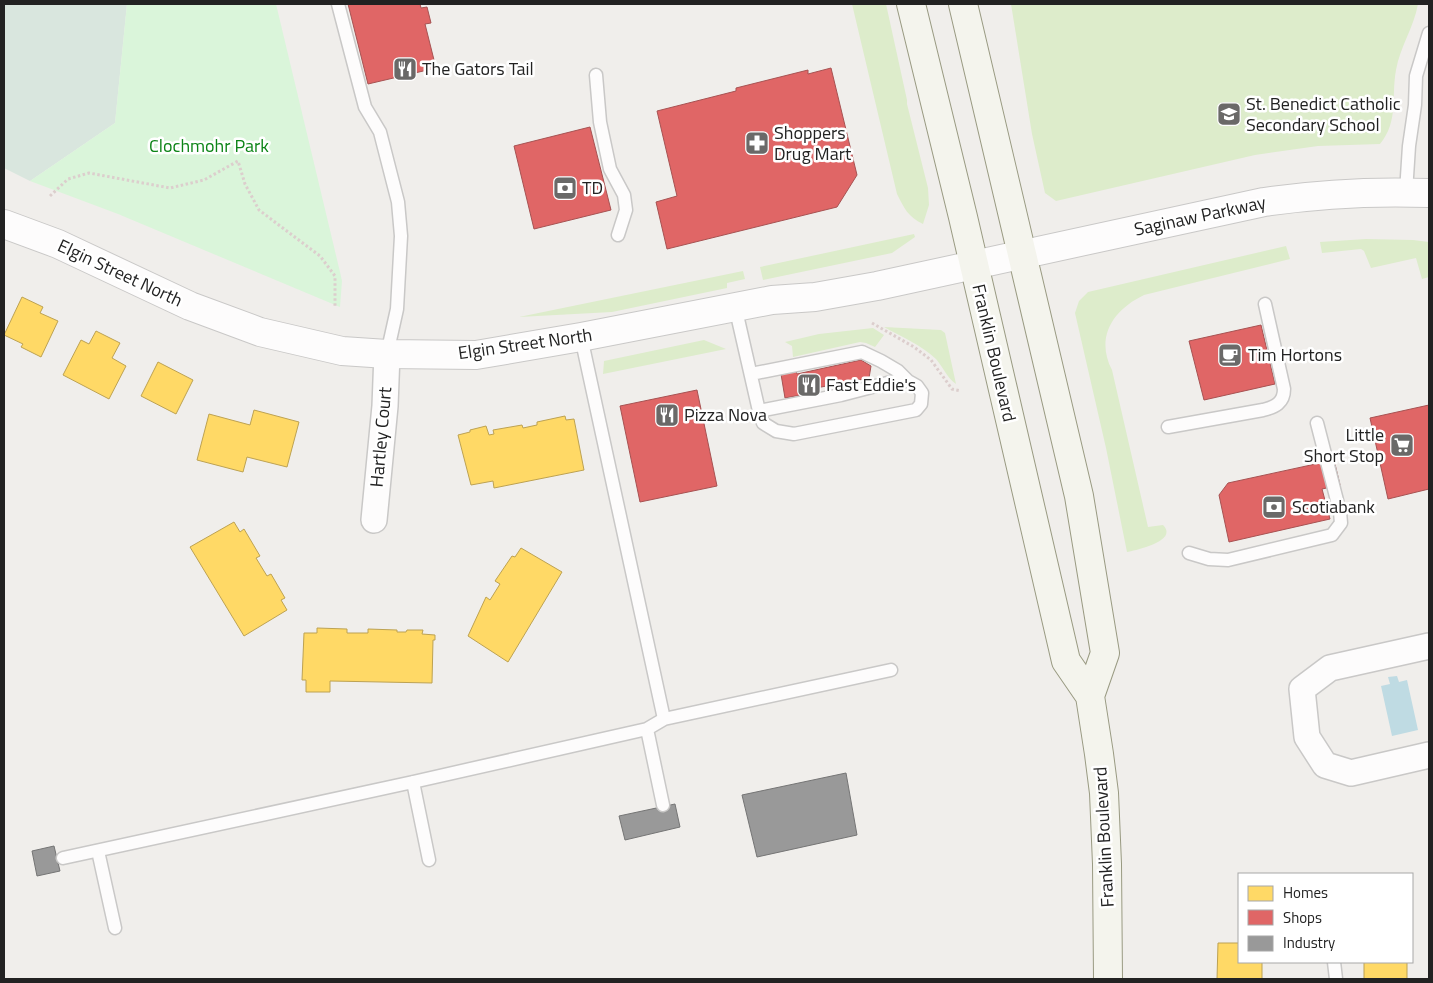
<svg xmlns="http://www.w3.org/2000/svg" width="1433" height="983" font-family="'Titillium Web',sans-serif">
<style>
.grass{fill:#ddeccb}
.wetland{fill:#d9e6de}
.park{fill:#daf5da}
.water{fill:#bfdbe3}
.homes{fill:#ffd966;stroke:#bda252}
.shops{fill:#e06666;stroke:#a75252}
.industry{fill:#999;stroke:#757575}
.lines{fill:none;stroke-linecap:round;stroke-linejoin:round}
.service-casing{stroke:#c9c8c7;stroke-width:15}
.minor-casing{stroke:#c9c8c7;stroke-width:28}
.tertiary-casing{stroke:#c9c8c7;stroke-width:30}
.secondary-casing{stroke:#999a82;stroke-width:30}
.path{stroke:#dccecd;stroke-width:3;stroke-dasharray:2.5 2.5;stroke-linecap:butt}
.service{stroke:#fdfcfc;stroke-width:12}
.minor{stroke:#fdfcfc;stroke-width:25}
.tertiary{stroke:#fdfcfc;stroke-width:28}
.secondary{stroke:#f4f4ed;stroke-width:28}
.labels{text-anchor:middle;stroke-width:5;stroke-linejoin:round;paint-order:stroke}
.poi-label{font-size:18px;fill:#222;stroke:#fff;text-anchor:start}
.park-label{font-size:18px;fill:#0c8416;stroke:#fff}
.street-label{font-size:18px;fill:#222;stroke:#fff}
</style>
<rect width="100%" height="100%" fill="#f0eeeb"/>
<path class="grass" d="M852 4H886L907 100V104L928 188 929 205 923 224C908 217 904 208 897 194Z
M1011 4H1418C1414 27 1400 47 1396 70 1391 97 1399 121 1380 144L1318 146 1255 155 1056 201 1045 193 1032 134Z
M914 234 915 237 892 253 763 280 760 267Z
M1366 239 1413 240 1429 242V277L1422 279 1416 258 1371 268 1364 251 1361 249 1322 253 1320 242Z
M1286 246 1290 259 1144 295C1113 310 1095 337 1112 370L1148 527 1163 525C1179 541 1136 550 1127 552L1106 448 1075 313 1079 301 1088 292Z
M743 271 745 279 727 283V288L612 312 519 317Z
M884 327 941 330 945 333 956 384C947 378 943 367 936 359 921 345 902 337 884 327Z
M873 328 884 335 875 347 866 343 860 342 793 357 792 346 785 342 819 334Z
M704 340 726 349 603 374 604 361Z"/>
<path class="wetland" d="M4 4H127L115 123 30 181 4 168Z"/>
<path class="park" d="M127 4H276L340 272 342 281 340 307 118 214 30 181 115 123Z"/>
<path class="water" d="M1397 676 1399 682 1407 680 1418 730 1392 736 1381 686 1390 684 1388 677Z"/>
<path class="homes" d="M22 297 43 307 40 313 58 321 41 357 21 347 23 344 4 335Z
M96 331 120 343 112 358 126 366 109 399 63 375 81 340 89 344Z
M158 362 193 380 176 414 141 396Z
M254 410 299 422 287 467 247 457 243 472 197 460 209 414 250 425Z
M565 416 566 420 574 419 584 470 494 488 493 481 471 485 458 435 470 432V430L486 426 489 435 494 434 493 430 522 425 523 428 537 425V422Z
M234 522 240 532 244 529 260 556 256 558 267 576 271 574 285 598 281 600 287 610 244 636 190 547Z
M521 548 562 572 508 662 468 636 486 597 490 600 500 584 495 581 512 556 515 557Z
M317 628 347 629V633H368V629L397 630V632H406L407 630H423L422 634 435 635V640H433L432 683 330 681V692H306V680H302L304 633H317Z
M1218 943H1239V962H1262V979H1217Z
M1364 962H1407V979H1364Z"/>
<path class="shops" d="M348 4H420L421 8 427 7 431 23 425 24 436 68 368 84Z
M831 68 857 175 837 207 667 249 656 202 677 196 657 111 736 91V88L808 70V74Z
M590 127 611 210 534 229 514 146Z
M1261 325 1275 384 1204 400 1189 341Z
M861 360 871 366 869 378 800 391 801 395 785 398 781 374 796 371 797 374Z
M697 390 717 486 640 502 620 406Z
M1429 405V489L1388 499 1370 418Z
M1334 460 1340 485 1322 489 1330 519 1229 542 1219 495 1228 483Z"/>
<path class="industry" d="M846 773 857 835 757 857 742 795Z
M675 804 680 827 625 840 619 816Z
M54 846 60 871 37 876 32 851Z"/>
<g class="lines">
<g class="service-casing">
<path id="service" d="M338 4 365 107 380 132 398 202 401 236 397 309 387 354
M596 75 600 122 610 169 624 195 626 210 618 235
M1406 192 1409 146 1415 105 1416 76 1429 33
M735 306 759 411 763 423 776 431 794 434 916 410 921 404 922 393 917 386 908 381H895L841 395 759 411
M581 337 664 719
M751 374 862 352 881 361 898 371 908 381
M1168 427 1263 410C1275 407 1284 403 1284 389L1265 304
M1189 553 1209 559 1228 560 1332 535 1341 523 1340 512 1317 423
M647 729 663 805
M413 782 429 860
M98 851 115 928
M63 858 413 782 647 729 664 719 891 670
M1334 962 1336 979"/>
</g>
<g class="minor-casing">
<path id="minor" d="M374 520 385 406 387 354
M1429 646 1330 668 1302 689 1307 737 1325 765 1351 773 1429 755"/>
</g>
<g class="tertiary-casing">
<path id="tertiary" d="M4 224 58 244 190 306 260 332 342 351 387 354 476 355 581 337 772 300 815 297 877 286 1264 202C1318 194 1374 191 1429 193"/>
</g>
<g class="secondary-casing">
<path id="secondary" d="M911 4 963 217 1066 661 1090 696 1099 754 1104 793 1107 864 1108 979
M963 4 1079 496 1105 653 1090 696"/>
</g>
<path class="path" d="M50 196 68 179 89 173 170 188 204 180 238 161 245 184 259 210 320 256 335 276V307
M872 323 914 347 931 360 952 389 961 391"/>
<use href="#service" class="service"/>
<use href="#minor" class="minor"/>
<use href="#tertiary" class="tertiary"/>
<use href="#secondary" class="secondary"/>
</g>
<defs>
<g id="restaurant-square" transform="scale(1.25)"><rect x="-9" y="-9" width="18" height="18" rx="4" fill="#6a6968" stroke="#fff"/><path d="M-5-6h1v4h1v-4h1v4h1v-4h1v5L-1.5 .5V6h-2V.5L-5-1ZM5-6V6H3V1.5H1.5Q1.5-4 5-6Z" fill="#fff"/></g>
<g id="school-square" transform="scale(1.25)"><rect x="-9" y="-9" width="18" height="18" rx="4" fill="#6a6968" stroke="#fff"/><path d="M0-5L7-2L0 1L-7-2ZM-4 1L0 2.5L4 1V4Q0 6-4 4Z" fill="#fff"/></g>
<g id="pharmacy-square" transform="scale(1.25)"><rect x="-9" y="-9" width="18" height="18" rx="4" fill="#6a6968" stroke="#fff"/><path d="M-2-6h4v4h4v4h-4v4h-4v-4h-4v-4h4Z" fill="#fff"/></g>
<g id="bank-square" transform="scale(1.25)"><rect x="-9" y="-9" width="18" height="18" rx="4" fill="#6a6968" stroke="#fff"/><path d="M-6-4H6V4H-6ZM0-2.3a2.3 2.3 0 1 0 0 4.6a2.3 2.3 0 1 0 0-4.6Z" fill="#fff"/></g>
<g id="cafe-square" transform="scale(1.25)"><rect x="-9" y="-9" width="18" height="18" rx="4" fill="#6a6968" stroke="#fff"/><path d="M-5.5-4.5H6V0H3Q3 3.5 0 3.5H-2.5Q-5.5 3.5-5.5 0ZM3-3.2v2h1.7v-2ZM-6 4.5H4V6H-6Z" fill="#fff"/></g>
<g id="supermarket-square" transform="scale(1.25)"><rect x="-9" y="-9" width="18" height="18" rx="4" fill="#6a6968" stroke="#fff"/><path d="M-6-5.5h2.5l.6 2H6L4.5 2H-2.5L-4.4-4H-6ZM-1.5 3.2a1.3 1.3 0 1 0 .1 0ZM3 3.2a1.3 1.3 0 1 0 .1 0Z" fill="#fff"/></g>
</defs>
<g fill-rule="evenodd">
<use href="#restaurant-square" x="405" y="69"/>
<use href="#school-square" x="1229" y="114"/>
<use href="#pharmacy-square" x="757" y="143"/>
<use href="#bank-square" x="565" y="188"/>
<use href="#cafe-square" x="1230" y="355"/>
<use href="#restaurant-square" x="809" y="385"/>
<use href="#restaurant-square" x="667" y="415"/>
<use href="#supermarket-square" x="1402" y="445"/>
<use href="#bank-square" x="1274" y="507"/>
</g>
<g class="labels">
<g class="poi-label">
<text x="422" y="75">The Gators Tail</text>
<text x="1246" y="110">St. Benedict Catholic<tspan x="1246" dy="21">Secondary School</tspan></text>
<text x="774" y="139">Shoppers<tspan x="774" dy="21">Drug Mart</tspan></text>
<text x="582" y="194">TD</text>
<text x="1248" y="361">Tim Hortons</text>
<text x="826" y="391">Fast Eddie's</text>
<text x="684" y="421">Pizza Nova</text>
<text x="1384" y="441" text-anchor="end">Little<tspan x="1384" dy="21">Short Stop</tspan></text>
<text x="1292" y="513">Scotiabank</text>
</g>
<g class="park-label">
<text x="209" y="152">Clochmohr Park</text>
</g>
<g class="street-label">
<text transform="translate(1200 216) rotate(-12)" y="6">Saginaw Parkway</text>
<text transform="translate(120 273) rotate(25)" y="6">Elgin Street North</text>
<text transform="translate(525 344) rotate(-8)" y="6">Elgin Street North</text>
<text transform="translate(994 353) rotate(77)" y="6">Franklin Boulevard</text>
<text transform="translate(381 437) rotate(-85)" y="6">Hartley Court</text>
<text transform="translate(1104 837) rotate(-93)" y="6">Franklin Boulevard</text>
</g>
</g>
<rect width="1433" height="983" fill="none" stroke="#222222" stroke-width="10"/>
<rect x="1238" y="873" width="175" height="90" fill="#ffffff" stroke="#a7a7a7"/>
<rect x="1248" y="886" width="25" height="15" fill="#ffd966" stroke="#a7a7a7"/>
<text x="1283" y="898" font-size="15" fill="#222222">Homes</text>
<rect x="1248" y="910" width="25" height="15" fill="#e06666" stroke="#a7a7a7"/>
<text x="1283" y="923" font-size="15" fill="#222222">Shops</text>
<rect x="1248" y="936" width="25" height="15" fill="#999999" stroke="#a7a7a7"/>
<text x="1283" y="948" font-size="15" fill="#222222">Industry</text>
</svg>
